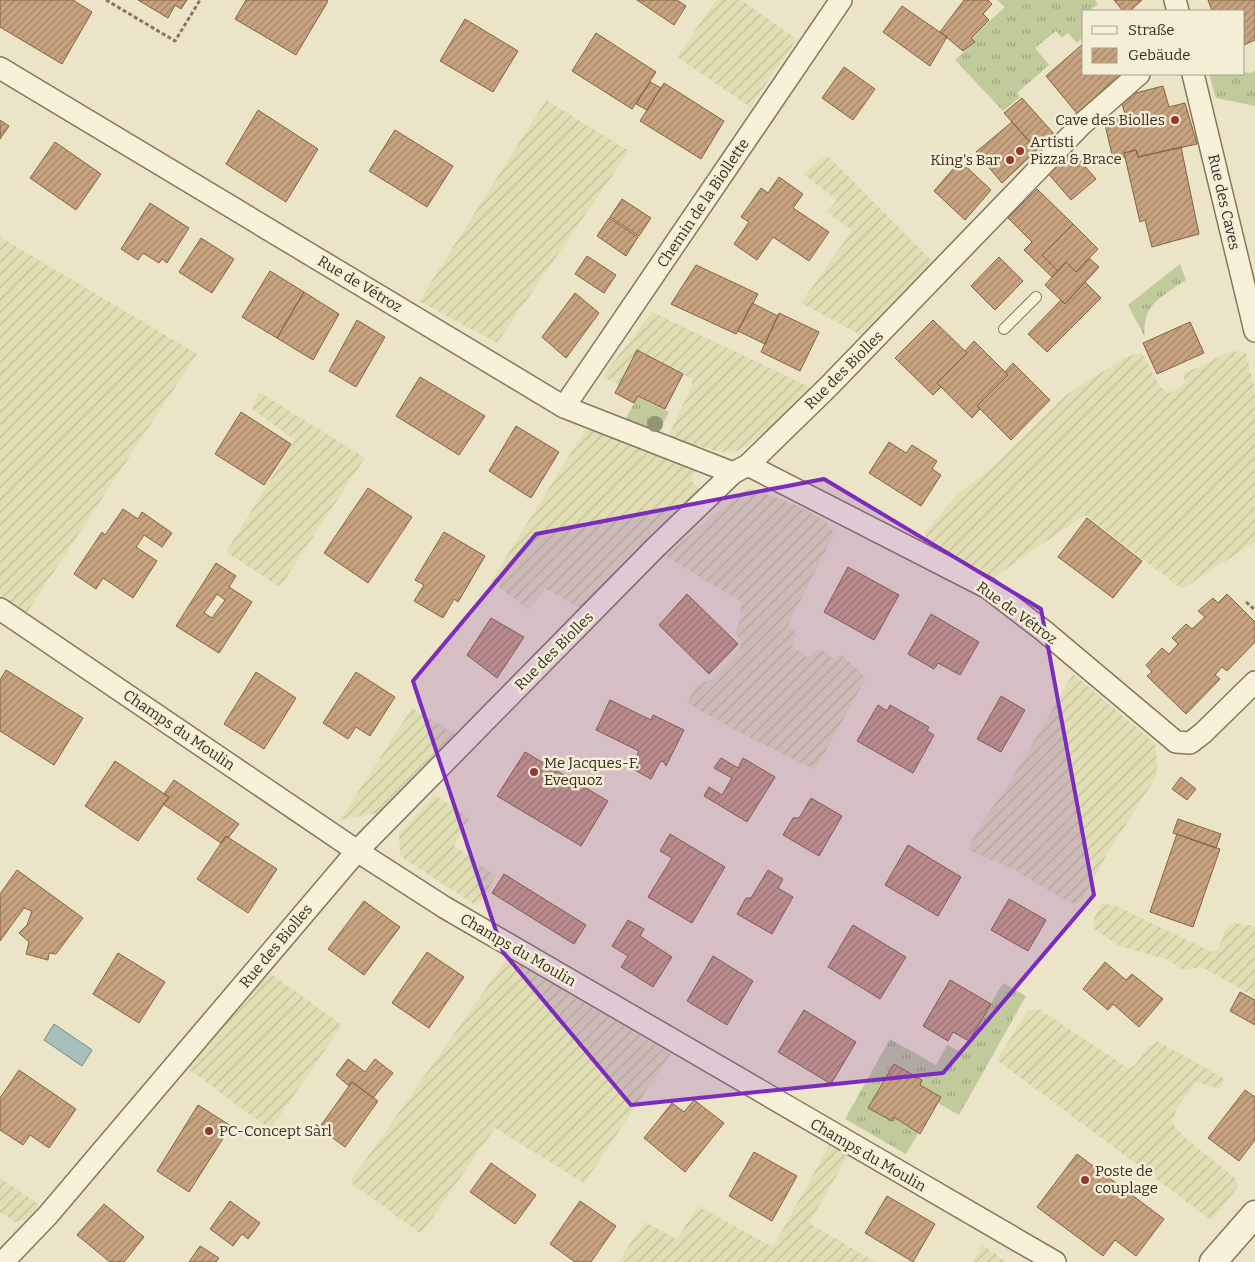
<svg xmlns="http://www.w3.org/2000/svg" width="1255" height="1262" font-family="Bitter,serif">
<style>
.farmland{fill:url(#farmland-furrows)}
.grass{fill:url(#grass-tufts)}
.water{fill:#a8c0bb;stroke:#6f8e89}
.building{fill:url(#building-hatch);stroke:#846344;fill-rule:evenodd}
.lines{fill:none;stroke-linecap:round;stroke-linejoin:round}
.service-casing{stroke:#87765d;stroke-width:12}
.minor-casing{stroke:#87765d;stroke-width:24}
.tertiary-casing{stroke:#87765d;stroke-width:29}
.path{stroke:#87765d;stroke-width:3;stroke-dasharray:4 2.5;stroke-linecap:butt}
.service{stroke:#f7f1da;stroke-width:10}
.minor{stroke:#f7f1da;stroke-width:21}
.tertiary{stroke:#f7f1da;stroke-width:26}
.tree{fill:#909470}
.marked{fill:#7b2cbf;fill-opacity:0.2;stroke:#7b2cbf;stroke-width:4;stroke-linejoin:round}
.poi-dot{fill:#923831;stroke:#f4eed6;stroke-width:2}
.labels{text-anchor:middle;stroke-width:5;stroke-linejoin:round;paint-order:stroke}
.poi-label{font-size:15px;fill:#382d20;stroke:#f4eed6;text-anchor:start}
.street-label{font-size:15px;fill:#382d20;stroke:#f4eed6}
</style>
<defs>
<pattern id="farmland-furrows" width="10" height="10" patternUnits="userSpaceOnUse" patternTransform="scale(1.25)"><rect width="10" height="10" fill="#e1deb4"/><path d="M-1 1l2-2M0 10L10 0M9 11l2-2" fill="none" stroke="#c2bf9a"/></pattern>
<pattern id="grass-tufts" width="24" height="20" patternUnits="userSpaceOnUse" patternTransform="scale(1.25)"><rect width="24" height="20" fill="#c0ca9b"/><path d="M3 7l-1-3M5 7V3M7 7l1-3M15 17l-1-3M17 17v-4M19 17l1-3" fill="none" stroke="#9da47e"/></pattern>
<pattern id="building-hatch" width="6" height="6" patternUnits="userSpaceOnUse" patternTransform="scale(1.25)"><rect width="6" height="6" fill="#c8a37f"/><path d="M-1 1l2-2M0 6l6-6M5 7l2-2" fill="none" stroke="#a38568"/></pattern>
</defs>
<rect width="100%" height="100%" fill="#ece4c7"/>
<path class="farmland" d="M716 0H741L797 39 750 107 677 57Z
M546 100 629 151 497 343 419 301Z
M828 156 933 262 863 336 801 303 852 230 827 212 837 200 803 174 819 160Z
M0 237 197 354 24 617 0 600Z
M652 312 810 387 812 391 798 401 769 431 737 451 723 452 683 443 668 437 692 385V379L637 350 619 384 602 377Z
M1232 351 1246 353 1255 392V542L1182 589 1085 515 994 577 927 542 925 532 957 495 990 469 1066 395 1126 357 1142 353 1161 388 1168 393 1177 390 1185 382 1183 374Z
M259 392 365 458 280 587 226 552 295 440 252 409Z
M587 427 696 470 691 481 700 489 580 608 546 589 528 609 491 581Z
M751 488 798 506 825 521 834 534 788 625 797 635 791 646 807 657 820 649 832 658 842 655 866 678 815 770 737 731 687 703 696 685 712 679 740 648 742 642 735 633 741 617 740 601 665 556 735 497Z
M1073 674 1155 743 1157 763V774L1151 785 1110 849 1082 900 1077 904 1068 902 1013 869 968 850 977 830 1009 783Z
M412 708 457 735 379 813 340 820Z
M435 795 469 818 454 846 496 876 477 906 400 856 399 833Z
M1102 903 1116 906 1212 952 1218 950 1227 926 1235 923 1255 926V997L1202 967 1183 970 1169 960 1120 946 1093 928 1094 918Z
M508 957 671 1054 584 1183 495 1128 421 1234 350 1182Z
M270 973 342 1025 273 1126H266L187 1068Z
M1028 1010H1040L1128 1068 1135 1065 1147 1048 1157 1041 1225 1079 1219 1089 1196 1082 1176 1110 1172 1123 1184 1137 1234 1177 1238 1186 1223 1207 1211 1220 997 1060Z
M830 1144 848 1156 809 1223 875 1262H618L645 1222 677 1239 698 1206 773 1247Z
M0 1178 40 1205 28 1219 15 1222 0 1212Z
M983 1245 1005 1261 1004 1262H972Z"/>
<path class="grass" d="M997 0H1095L1098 4 1089 11H1084V36L1077 43 1068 33 1062 38 1056 31 1035 48 1049 65 1017 93 1020 97 1003 111 955 60 974 43 971 38 1005 7Z
M1255 71V106L1216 98 1209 74H1244V72L1251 73Z
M1180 264 1186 280C1162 297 1141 304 1145 337L1128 305Z
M638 396 669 412 657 435 627 423V416Z
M1003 983 1026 996 959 1115 938 1103 941 1097 920 1085 922 1080 895 1064 868 1108 892 1121 894 1117 919 1132 906 1154 845 1119 890 1039 936 1065 947 1045 962 1052Z"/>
<path class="water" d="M54 1024 92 1050 82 1066 44 1040Z"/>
<path class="building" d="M0 0H73L92 12 62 64 0 27Z
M138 0H187L181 9 175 5 168 18Z
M246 0H326L328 1 296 55 235 19Z
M637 0H677L686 6 674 25Z
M964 0H988L992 4 983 14 989 20 971 38 975 42 963 51 940 32Z
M1114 0H1142L1130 11H1123Z
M1208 0H1255V40L1244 45V11H1212Z
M902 6 947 37 930 66 883 32Z
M465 19 518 51 493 92 440 61Z
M596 33 656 72 632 109 572 71Z
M1084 43V74H1122L1079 116 1046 76Z
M844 67 875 89 853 120 822 98Z
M650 82 661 88 647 110 636 104Z
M664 83 724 121 701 159 640 121Z
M1163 86 1169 107 1185 103 1197 144 1138 157 1136 150 1124 153 1125 157 1113 159 1104 120 1125 114 1120 97Z
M1022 98 1054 134 1037 150 1004 113Z
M258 110 318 149 286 202 226 164Z
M0 120 9 126 0 139Z
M1012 122 1037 150 1002 183 976 152Z
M395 130 453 166 427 207 369 171Z
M55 142 101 174 76 210 30 178Z
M1181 147 1199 234 1152 247 1145 220 1140 222 1124 153 1136 150 1138 157Z
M1070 149 1096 179 1071 200 1046 171Z
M960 161 991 190 965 220 934 191Z
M779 177 803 194 793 208 829 232 809 261 773 237 757 260 734 244 749 222 741 217 761 188 768 193Z
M1037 189 1073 224 1042 255 1058 271 1052 277 1024 250 1032 242 1008 218Z
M622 199 651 218 639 236 610 217Z
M150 203 189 228 167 263 162 259 159 263 143 253 138 260 121 249Z
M609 218 638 237 626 256 597 236Z
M1073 224 1098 249 1076 272 1066 262 1058 271 1042 255Z
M201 238 234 259 212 293 179 272Z
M587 256 616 275 604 293 575 274Z
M999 257 1023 281 995 310 971 286Z
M1089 258 1099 267 1065 304 1045 285 1066 262 1076 272Z
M696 265 758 294 736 334 671 304Z
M270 271 304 292 277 338 242 317Z
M1085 282 1101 298 1047 352 1028 334 1061 300 1065 304Z
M304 292 339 314 313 360 277 338Z
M575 293 599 313 566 358 542 337Z
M752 303 778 316 765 344 738 331Z
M779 313 819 332 800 371 761 352Z
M357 320 385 337 356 387 329 371Z
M933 320 967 353 937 383 941 387 933 395 895 358Z
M1190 322 1204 353 1157 374 1143 343Z
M974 341 1008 375 977 406 980 409 972 418 937 383 967 353 965 351Z
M637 350 683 374 665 409 638 396 634 403 615 393Z
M1013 363 1050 400 1011 440 977 406 1008 375 1005 372Z
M420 377 485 416 459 455 396 416Z
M241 412 291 444 264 485 215 454Z
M516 426 559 452 531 498 489 471Z
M889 442 906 453 912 445 937 461 932 469 941 475 921 506 869 473Z
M368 488 412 517 368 583 324 553Z
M123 509 138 519 142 512 172 533 162 547 144 535 136 547 157 561 133 598 103 578 96 589 74 574 102 532 105 535Z
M1087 518 1142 561 1113 598 1058 557Z
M444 532 485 556 458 602 454 599 443 618 414 601 424 585 415 580Z
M216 563 236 576 229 587 252 602 219 653 176 626ZM217 594 225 600 212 618 204 613Z
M848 567 899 595 874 640 824 612Z
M687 594 738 644 709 674 659 625Z
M1227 594 1255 622V642L1227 671 1222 667 1215 675 1220 679 1186 714 1147 676 1152 672 1146 665 1162 648 1169 654 1178 644 1172 638 1186 624 1192 629 1205 617 1198 611 1213 598 1218 603Z
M931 614 979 642 960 675 938 663 934 669 908 654Z
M491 618 524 637 497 678 467 655Z
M6 670 83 718 54 765 0 731V680Z
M256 672 296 698 264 749 224 724Z
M356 672 395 697 370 736 356 727 348 739 323 723Z
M1001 696 1025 710 1001 752 977 739Z
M610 700 651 720 653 715 684 730 666 766 663 761 660 762 651 779 631 768 639 751 596 730Z
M878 705 887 711 890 705 929 727 927 731 934 735 913 773 857 741Z
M525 752 608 801 581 846 497 796Z
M721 758 738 768 743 758 775 777 747 822 704 796 709 787 722 795 732 778 714 768Z
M115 761 169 797 138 841 85 806Z
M1181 777 1196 789 1187 800 1172 789Z
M174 780 239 824 228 838 226 836 221 843 163 804 169 797 164 794Z
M811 798 842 816 819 856 783 835 793 818H799Z
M1178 819 1221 834 1216 848 1173 833Z
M670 834 725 867 692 923 648 897 672 858 660 851Z
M1177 834 1220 849 1193 927 1150 912Z
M226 836 277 869 248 913 197 879Z
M908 845 961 877 938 916 885 885Z
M17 870 83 918 56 954 49 953 48 960 26 954 29 942 19 933 27 925 32 911 24 908 0 941V894Z
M768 870 783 879 778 888 793 897 772 934 737 914 746 898H751Z
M504 874 586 925 574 944 492 893Z
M1009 899 1046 920 1028 951 991 930Z
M364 901 400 927 364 975 328 949Z
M628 920 644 929 640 936 672 957 653 987 621 967 628 956 612 946Z
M853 925 906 957 880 999 828 967Z
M427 952 464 977 429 1028 392 1003Z
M118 953 165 982 139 1023 93 994Z
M713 956 753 981 727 1025 687 1001Z
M1105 962 1126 980 1132 974 1163 999 1139 1027 1113 1004 1108 1010 1083 989Z
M950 980 991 1004 969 1041 953 1032 948 1041 923 1026Z
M1240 992 1255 1000V1025L1230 1011Z
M804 1010 856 1042 831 1084 778 1052Z
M348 1059 365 1072 375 1059 393 1073 373 1098 352 1082 349 1086 336 1075Z
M894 1064 922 1080 920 1085 941 1097 920 1134 894 1117 892 1121 868 1108Z
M19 1070 76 1109 49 1148 30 1135 23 1145 0 1130V1098Z
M352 1082 378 1101 345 1147 319 1128Z
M1245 1090 1255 1097V1140L1239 1161 1208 1138Z
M694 1100 724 1123 685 1172 644 1138 672 1103 684 1112Z
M198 1105 231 1126 189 1192 157 1171Z
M754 1152 797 1176 772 1221 729 1196Z
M1077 1154 1164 1219 1136 1256 1115 1240 1103 1256 1037 1207Z
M491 1163 536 1195 515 1224 470 1192Z
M887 1196 935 1224 913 1262 865 1233Z
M230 1201 260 1223 248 1239 242 1234 233 1246 210 1229Z
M580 1201 616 1226 591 1262H575L550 1244Z
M104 1204 144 1237 124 1262H110L77 1235Z
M200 1246 219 1258 216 1262H189Z"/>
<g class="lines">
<g class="service-casing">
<path id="service" d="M1004 329 1036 297"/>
</g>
<g class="minor-casing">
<path id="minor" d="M1175 0 1178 11
M0 68 564 407 733 473
M1193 74 1255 331
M564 407 841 0
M748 465 988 588 1044 631 1176 742 1190 743 1203 733 1255 682
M0 609 357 851 444 907 1055 1262
M3 1262 48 1215 357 851 655 548 733 473 748 465 829 386 1082 124 1139 74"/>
</g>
<g class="tertiary-casing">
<path id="tertiary" d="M1213 1262 1255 1214"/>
</g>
<path class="path" d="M106 0 175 41 200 0
M1246 602 1255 610"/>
<use href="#service" class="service"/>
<use href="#minor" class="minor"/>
<use href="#tertiary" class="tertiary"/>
</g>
<circle class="tree" cx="655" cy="424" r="8"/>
<path class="marked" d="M824 479 1041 609 1094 895 943 1073 631 1105 503 952 413 681 536 534Z"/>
<g class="poi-dot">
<circle cx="1175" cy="120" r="5"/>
<circle cx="1020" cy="151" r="5"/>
<circle cx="1010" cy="160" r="5"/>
<circle cx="534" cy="772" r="5"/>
<circle cx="209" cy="1131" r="5"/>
<circle cx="1085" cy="1180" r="5"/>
</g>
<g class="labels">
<g class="poi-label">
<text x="1165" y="125" text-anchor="end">Cave des Biolles</text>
<text x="1030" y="147">Artisti<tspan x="1030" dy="17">Pizza &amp; Brace</tspan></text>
<text x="1000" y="165" text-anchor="end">King's Bar</text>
<text x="544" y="768">Me Jacques-F.<tspan x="544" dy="17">Evequoz</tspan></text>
<text x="219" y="1136">PC-Concept Sàrl</text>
<text x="1095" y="1176">Poste de<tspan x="1095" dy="17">couplage</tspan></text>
</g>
<g class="street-label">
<text transform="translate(1224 202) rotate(77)" y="5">Rue des Caves</text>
<text transform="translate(703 203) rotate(-56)" y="5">Chemin de la Biollette</text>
<text transform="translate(360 284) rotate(31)" y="5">Rue de Vétroz</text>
<text transform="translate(844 370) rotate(-45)" y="5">Rue des Biolles</text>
<text transform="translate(1017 613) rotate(36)" y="5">Rue de Vétroz</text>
<text transform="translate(554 651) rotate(-45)" y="5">Rue des Biolles</text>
<text transform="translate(179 730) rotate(34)" y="5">Champs du Moulin</text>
<text transform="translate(276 946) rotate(-50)" y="5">Rue des Biolles</text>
<text transform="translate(518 950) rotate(30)" y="5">Champs du Moulin</text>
<text transform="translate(868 1155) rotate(30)" y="5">Champs du Moulin</text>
</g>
</g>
<rect x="1082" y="10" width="162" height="65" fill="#f4eed6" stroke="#a9a18d"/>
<rect x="1092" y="26" width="25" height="8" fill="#f7f1da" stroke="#a9a18d"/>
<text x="1128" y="35" font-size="15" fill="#382d20">Straße</text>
<rect x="1092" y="48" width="25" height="15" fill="url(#building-hatch)" stroke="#a9a18d"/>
<text x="1128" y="60" font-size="15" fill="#382d20">Gebäude</text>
</svg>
